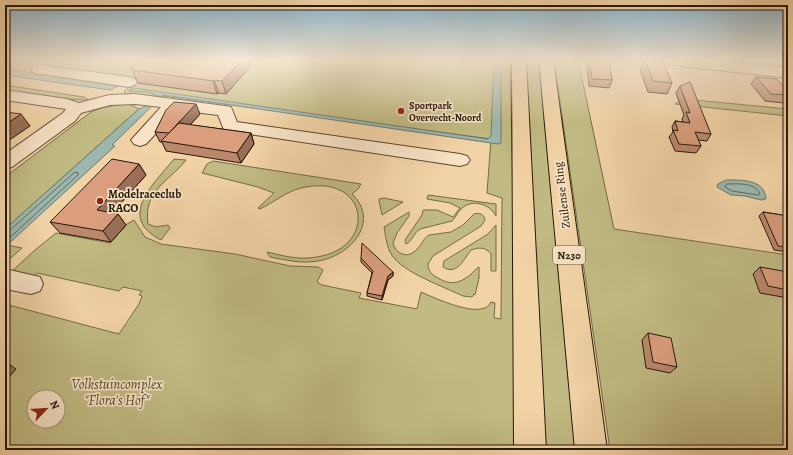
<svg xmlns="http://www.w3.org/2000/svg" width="793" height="455" font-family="Alegreya,serif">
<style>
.green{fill:#c1ba82;stroke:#736a46;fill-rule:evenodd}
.water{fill:#9cb7ad;stroke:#6c786c}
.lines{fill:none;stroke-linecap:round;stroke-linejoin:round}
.shore{stroke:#60685c;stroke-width:1}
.minor-casing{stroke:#584831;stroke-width:2}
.major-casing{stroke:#25190a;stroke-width:2}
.minor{fill:#f7e2c5;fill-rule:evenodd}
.major{fill:#f2d3a6;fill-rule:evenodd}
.wall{fill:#bb886c;stroke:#25190a}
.shaded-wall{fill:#996f58;stroke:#25190a}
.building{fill:#da9e7e;stroke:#25190a}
.poi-dot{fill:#8f2418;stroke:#f7e2c5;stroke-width:1.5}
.labels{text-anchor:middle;stroke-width:3.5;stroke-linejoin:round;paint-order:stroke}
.far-poi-label{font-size:10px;font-weight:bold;fill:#25190a;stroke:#f7e2c5;text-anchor:start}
.shield{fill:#f7e2c5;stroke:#645542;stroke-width:1}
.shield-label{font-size:11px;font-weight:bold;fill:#25190a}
.poi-label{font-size:12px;font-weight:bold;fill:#25190a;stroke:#f7e2c5;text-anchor:start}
.street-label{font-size:12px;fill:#25190a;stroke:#f7e2c5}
.near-park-label{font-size:14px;font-style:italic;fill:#54492e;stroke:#f7e2c5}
</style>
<rect width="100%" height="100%" fill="#f2d3a6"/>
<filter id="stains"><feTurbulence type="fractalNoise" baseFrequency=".005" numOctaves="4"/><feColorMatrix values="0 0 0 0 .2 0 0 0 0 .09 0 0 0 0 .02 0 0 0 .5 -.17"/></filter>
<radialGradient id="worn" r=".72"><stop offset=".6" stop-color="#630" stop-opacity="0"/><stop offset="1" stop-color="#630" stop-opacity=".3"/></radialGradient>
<path class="green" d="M5 60H510L519 450H5V304L119 334 139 304 142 296 139 295 142 291 123 287 119 291 37 273 30 281 10 273 35 250 56 233 110 243 127 224 134 220 145 237 161 244 235 254 290 266 318 267 323 270 317 282 322 285 361 293 359 298 417 309 421 292C435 298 483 321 491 302L495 303 494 318 501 319 502 198 487 193 491 139 163 96 161 97 126 95 124 92 134 82 37 68 29 73 5 69ZM34 397H58V421H34Z
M523 60H539L577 450H543Z
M554 60H578L614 229 788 255V450H610Z
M677 60H788V72L679 60Z
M5 85 84 97 88 100 60 99 5 91Z
M684 99 788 109V116L675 104Z
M127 103 139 109 5 229V177L91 112 101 108Z
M174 159 186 160C169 182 143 190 148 224L156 227 168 225 170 228 161 240C116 217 154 184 174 159Z
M213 161 361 184 358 189 352 194C381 222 350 256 318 261 302 264 286 260 270 257L267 252C280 255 294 259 307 258 380 255 372 171 301 188 285 192 275 202 260 209L258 208 274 193 258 187 202 173 207 164Z
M428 195 496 204V216C490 204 472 198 461 209 457 213 456 217 452 221L420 229C414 233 412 241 406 244L405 240 422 215 423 210H437L453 217 460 208 450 203 427 199Z
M384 198 403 202 382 215 379 201V199Z
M409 212V216L397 233 393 243C396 255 409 259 417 249 422 244 423 239 429 235L451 232 463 225 474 214C479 212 485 215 485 220L481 226 433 256 428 264C428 271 432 275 438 278 450 285 459 284 470 275 473 273 475 269 479 267V278L475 295 474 294 472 297 463 296C444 287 408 274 395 259 387 251 386 238 384 227Z
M496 225V271H491V254C486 247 479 247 471 250 464 259 457 276 443 267L444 261 488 234Z
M7 245 22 248 5 263V247Z"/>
<path class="water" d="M494 60H501V143L498 144 163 95 161 97 149 92 129 91 134 88 488 139 491 136Z
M5 69 118 85V86L110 90 5 75Z
M149 105H153L112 145 115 146 5 247V229L139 109Z
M726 180C741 180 765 179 766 199L761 200 745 196 731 195 717 187 718 184Z"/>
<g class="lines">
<path class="shore" d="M727 184C738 184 755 182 760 194L758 195 732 191 725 187Z
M5 232 9 231 75 172 78 173V175L5 242"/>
<g class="minor-casing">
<path id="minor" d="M656 60H702L788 68V78L663 64 658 63Z
M39 65 129 77 135 79 137 82 135 85 129 87 34 73 31 70 34 67Z
M5 90 67 99 79 103 109 95 135 94 225 106 231 107 237 122 460 154 467 156 470 160 467 164 460 166 230 131 224 130 218 115 178 110 146 144 140 146 134 144 131 140 161 107 135 104 110 105 81 113 75 121 12 167 5 169V154L63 113 66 109 5 100Z
M5 269 40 277 43 284 40 291 31 294 5 289Z"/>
</g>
<g class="major-casing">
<path id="major" d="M512 60H526L546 450H514Z
M539 60H553L607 450H575Z"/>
</g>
<use href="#minor" class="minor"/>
<use href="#major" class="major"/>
</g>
<path class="wall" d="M305 60H324L321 64 306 62Z
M586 60H609L612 80 609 88 589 86Z
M645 60 672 83 667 94 648 92 640 70Z
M250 67 226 94 219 93 217 94 138 83 132 70Z
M756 77 788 93V97L784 103 765 101 751 84Z
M680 86 711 134 707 141 698 140 701 146 696 153 675 151 669 137 673 132 672 127 675 121 683 122 682 119 684 115 676 93Z
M200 114 190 125 251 133 254 144 241 163 166 151 162 142H160L155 132Z
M139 164 146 175 112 213 118 214 126 225 111 242 60 233 50 222Z
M763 212 788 216V252L774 250 759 216Z
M361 258 393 272V276L388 280 382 300 367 296V293L372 273 361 262Z
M760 267 788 290V298L760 293 753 274Z
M648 333 677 367 670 373 646 368 642 340Z"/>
<path class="shaded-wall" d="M242 60H248L250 67 226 94 222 81Z
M321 60H324L321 64Z
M214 80 219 93 217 94 213 81Z
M196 104 200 114 174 143 169 133Z
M21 114 30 126 5 143V125Z
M251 133 254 144 241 163 237 153Z
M139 164 146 175 105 221 97 210Z
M118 214 126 225 111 242 103 231Z
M393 272V276L388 280 382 300V296L388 276Z
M6 362 16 369 5 382V364Z"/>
<path class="building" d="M141 60H242L222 81 214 80 213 81 132 70 131 67Z
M589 60H609L612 80 592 79Z
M645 60 663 62 672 83 653 81Z
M756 77 777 79 788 93V95L771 94Z
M690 82 711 134 695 132 701 146 679 144 673 130 678 131 675 121 690 123 686 112 690 113 680 86Z
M174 102 196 104 169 133 155 132 166 110Z
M5 112 21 114 5 125Z
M179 123 251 133 237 153 161 141Z
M112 159 139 164 97 210 118 214 103 231 50 222Z
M763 212 788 216V247L778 246Z
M362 243 393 272 388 276 382 296 367 293 373 271 361 258Z
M760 267 788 272V290L768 286Z
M648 333 671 338 677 367 653 362Z"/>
<linearGradient id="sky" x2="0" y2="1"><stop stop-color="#89b5d0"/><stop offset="0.49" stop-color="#f9ebd7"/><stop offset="1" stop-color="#f9ebd7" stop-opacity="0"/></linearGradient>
<rect width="793" height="123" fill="url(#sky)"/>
<g class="poi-dot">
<circle cx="401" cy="111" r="4"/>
<circle cx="100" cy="201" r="4"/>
</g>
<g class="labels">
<g class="far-poi-label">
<text x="409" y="109">Sportpark<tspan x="409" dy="12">Overvecht-Noord</tspan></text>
</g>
<rect class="shield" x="553" y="246" width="32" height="18" rx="3"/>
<g class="shield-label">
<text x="569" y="259">N230</text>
</g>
<g class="poi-label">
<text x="108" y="198">Modelraceclub<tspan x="108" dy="14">RACO</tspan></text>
</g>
<g class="street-label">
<text transform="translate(562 195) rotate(-97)" y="4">Zuilense Ring</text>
</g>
<g class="near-park-label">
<text x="117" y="389">Volkstuincomplex<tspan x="117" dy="16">"Flora's Hof"</tspan></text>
</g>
</g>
<rect width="793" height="455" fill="none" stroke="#f2d3a6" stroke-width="20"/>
<rect x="6" y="6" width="781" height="443" fill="none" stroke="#25190a" stroke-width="2"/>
<rect x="10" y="10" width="773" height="435" fill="none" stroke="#25190a"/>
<g transform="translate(46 409) rotate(65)"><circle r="19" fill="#f7e2c5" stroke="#a3927a"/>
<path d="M0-3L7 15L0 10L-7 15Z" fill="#8f2418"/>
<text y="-6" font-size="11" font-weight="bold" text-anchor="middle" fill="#25190a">N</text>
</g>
<rect width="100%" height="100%" filter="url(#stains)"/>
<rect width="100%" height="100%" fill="url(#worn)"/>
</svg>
